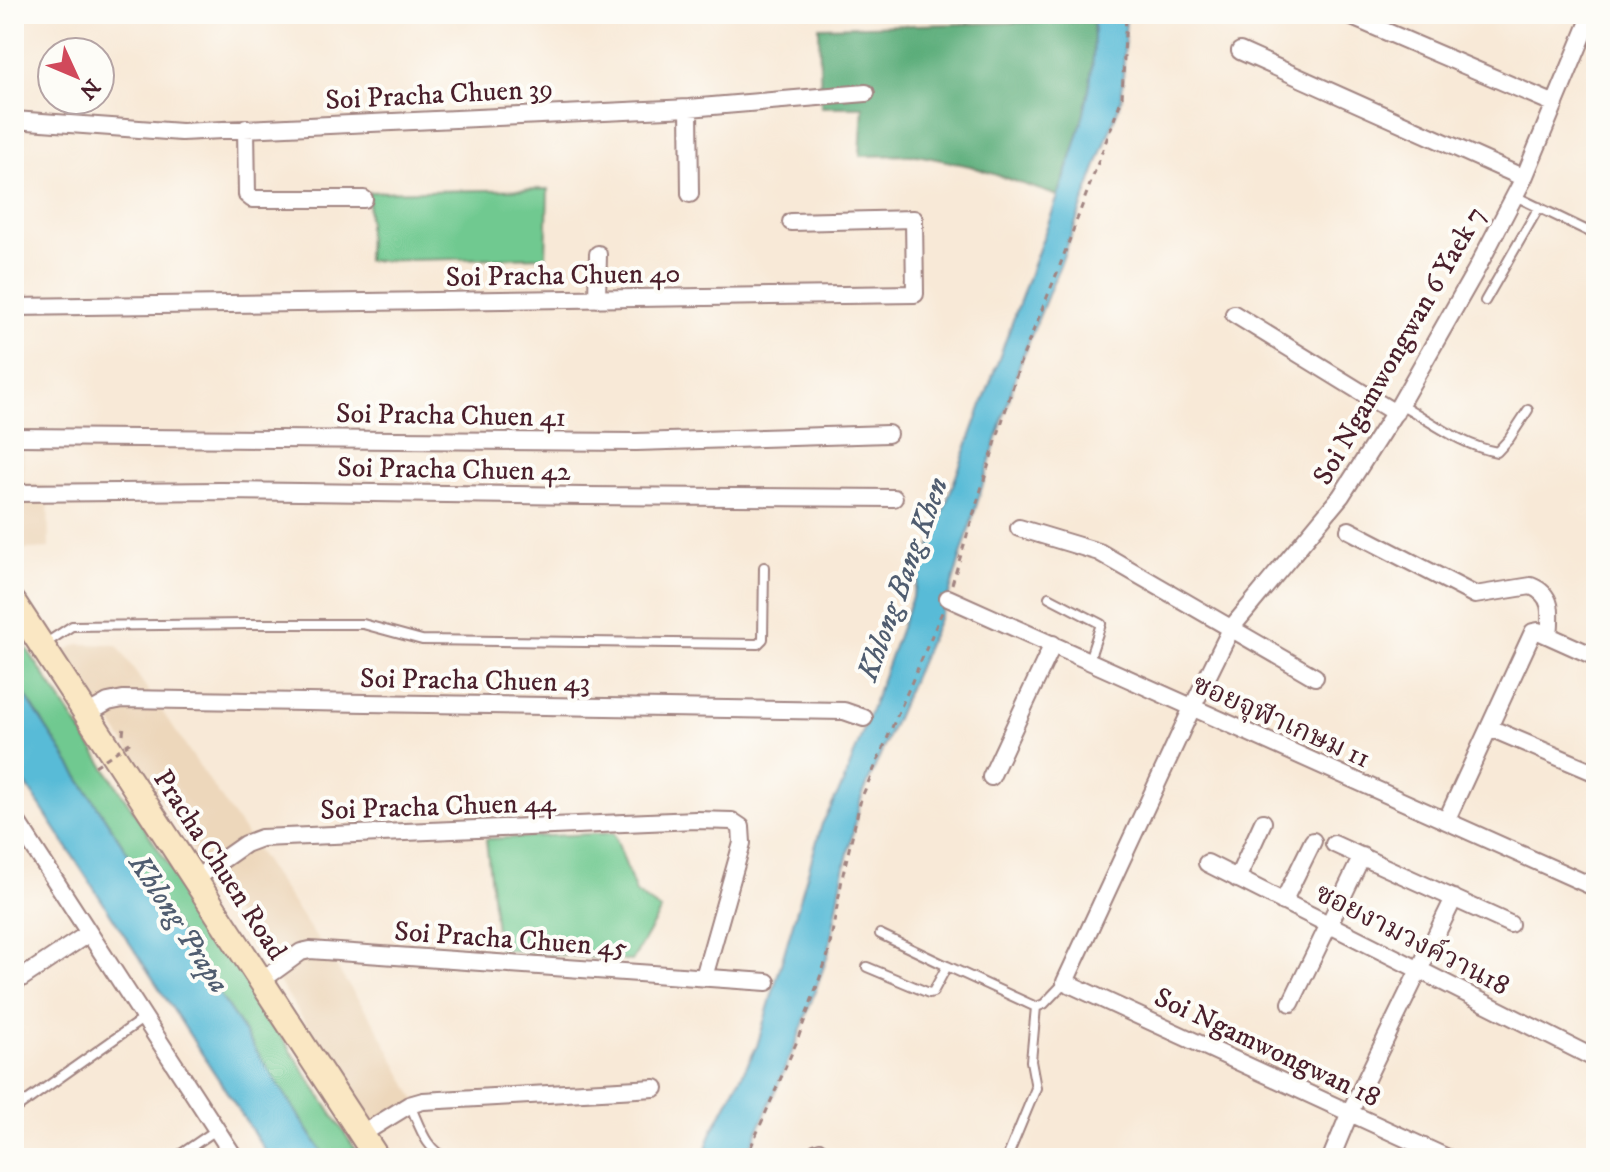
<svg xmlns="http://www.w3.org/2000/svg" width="1610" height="1172" font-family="'IM FELL DW Pica','Noto Serif Thai',serif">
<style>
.built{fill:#edd7bb}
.green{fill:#70c990;stroke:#5d745e;stroke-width:2}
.forest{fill:#5cad7a;stroke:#536652;stroke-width:2}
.water{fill:#58bbd7;stroke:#516d81;stroke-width:2}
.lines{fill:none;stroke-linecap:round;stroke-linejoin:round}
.lane-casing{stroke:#a18481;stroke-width:12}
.street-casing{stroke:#a18481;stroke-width:20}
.secondary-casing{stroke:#a18481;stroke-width:28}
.path{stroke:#a18481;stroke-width:3;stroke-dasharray:6 6;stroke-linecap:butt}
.lane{stroke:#fff;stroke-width:8}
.street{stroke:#fff;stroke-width:16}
.secondary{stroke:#fae7c3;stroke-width:24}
.path-bridge{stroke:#a18481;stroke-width:3;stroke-dasharray:6 6;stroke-linecap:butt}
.labels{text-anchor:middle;stroke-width:8;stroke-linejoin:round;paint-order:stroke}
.street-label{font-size:28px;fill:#4a1f2b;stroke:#fdfcf7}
.water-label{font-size:30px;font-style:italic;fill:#505d70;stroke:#fdfcf7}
</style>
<rect width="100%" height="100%" fill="#fdfcf7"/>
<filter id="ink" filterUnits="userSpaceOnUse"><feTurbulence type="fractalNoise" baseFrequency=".0125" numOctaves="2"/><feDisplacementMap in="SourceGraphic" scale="16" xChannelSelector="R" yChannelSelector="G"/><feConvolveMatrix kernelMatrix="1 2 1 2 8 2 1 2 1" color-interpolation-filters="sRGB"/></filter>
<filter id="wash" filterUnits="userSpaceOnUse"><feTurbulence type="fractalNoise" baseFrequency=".006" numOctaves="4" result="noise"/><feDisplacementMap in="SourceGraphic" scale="32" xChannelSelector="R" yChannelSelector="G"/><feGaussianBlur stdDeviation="1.8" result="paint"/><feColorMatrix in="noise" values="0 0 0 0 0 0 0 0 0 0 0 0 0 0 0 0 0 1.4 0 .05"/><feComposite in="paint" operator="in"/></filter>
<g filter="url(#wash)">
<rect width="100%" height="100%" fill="#f8e9d7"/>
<path class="built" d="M14 441 23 444 24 483 48 487 49 548 17 550 14 546Z
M78 644 117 645 375 1024 420 1108 378 1135 65 651Z"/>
<path class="green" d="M548 189 546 257 367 261 369 192Z
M14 629 361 1158H326L14 678Z
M614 833 636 893 661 910 632 961 498 949 486 839Z"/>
<path class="forest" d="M1093 21C1099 81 1078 140 1058 196L970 166 917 155 860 156 863 107H821L819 27Z"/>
<path class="water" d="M1093 14H1126L1122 98 1059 268 1020 363 948 598 861 799 843 874 828 955 797 1041 746 1158H703L711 1134 757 1046 822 824 843 784 872 707 1064 180C1082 126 1098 72 1093 14Z
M14 678 326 1158H270L14 766Z"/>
</g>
<g filter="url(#ink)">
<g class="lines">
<g class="lane-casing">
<path id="lane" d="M1515 196 1596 235
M1485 301 1539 207
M1400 404C1431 421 1462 446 1497 452L1509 439 1528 410
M1049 597 1101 624 1089 660
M46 643 72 626 249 624H363L422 640 758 644 763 639 764 567
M880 934 947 966
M867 967 929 993 933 992 947 966 1036 1007 1044 1004 1065 982
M410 1105C419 1124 426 1152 448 1158
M14 1110 144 1018
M777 1156 779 1158
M175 1158 216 1130
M807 1158 814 1149 820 1147 835 1158
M1007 1158 1036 1088 1031 1061 1036 1007"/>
</g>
<g class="street-casing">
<path id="street" d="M1345 14 1555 104
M1240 51 1524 178
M689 108 690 194
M14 120 181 132 689 108 866 93
M246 128 247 195 252 199H364
M597 299 598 254
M14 307 915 294 914 219 791 222
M1234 314 1395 413
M14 437 636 442 888 434
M14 493 221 491 583 496 894 498
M1019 528 1099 552 1315 677
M1349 530 1475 595 1531 586C1554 595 1551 614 1549 636
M948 598 1596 888
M87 714 108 702 123 699 844 711 864 718
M1490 728 1596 773
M991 777 1053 644
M14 817 235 1158
M1446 821 1533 632 1538 631 1596 657
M1334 844 1510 924
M1207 863 1596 1059
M195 879 245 844 261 838 696 820 732 821 741 827 742 843 704 977
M1237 879 1263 822
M1283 902 1313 841
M261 981 301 952 310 950 767 982
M14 983 89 933
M1291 1003 1362 856
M362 1134 409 1105 423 1101 655 1088
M1331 1158 1350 1112 1454 898
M1448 1158 1065 982 1192 708 1232 627 1341 496 1400 404 1475 272 1524 178 1592 14"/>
</g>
<g class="secondary-casing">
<path id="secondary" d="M14 603 377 1158"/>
</g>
<path class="path" d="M952 584 1020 363 1059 268 1122 98 1126 14
M123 734 124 726
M746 1158 797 1041 828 955 843 874 861 799 943 610"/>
<use href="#lane" class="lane"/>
<use href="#street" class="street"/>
<use href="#secondary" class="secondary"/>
<path class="path-bridge" d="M95 766 131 742"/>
</g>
</g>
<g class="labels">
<g class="street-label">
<text transform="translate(439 93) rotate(-3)" y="10">Soi Pracha Chuen 39</text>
<text transform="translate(563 274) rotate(-1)" y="10">Soi Pracha Chuen 40</text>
<text transform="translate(1398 345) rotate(-60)" y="10">Soi Ngamwongwan 6 Yaek 7</text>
<text transform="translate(451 414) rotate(1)" y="10">Soi Pracha Chuen 41</text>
<text transform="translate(454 468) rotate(1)" y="10">Soi Pracha Chuen 42</text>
<text transform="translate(475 679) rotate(1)" y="10">Soi Pracha Chuen 43</text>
<text transform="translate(1282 720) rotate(24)" y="10">ซอยจุฬาเกษม 11</text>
<text transform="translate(438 805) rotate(-2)" y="10">Soi Pracha Chuen 44</text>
<text transform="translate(221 864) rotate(57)" y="10">Pracha Chuen Road</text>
<text transform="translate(511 938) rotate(4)" y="10">Soi Pracha Chuen 45</text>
<text transform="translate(1413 938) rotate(27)" y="10">ซอยงามวงค์วาน18</text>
<text transform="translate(1268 1046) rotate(25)" y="10">Soi Ngamwongwan 18</text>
</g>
<g class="water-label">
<text transform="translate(902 579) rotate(-70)" y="10">Khlong Bang Khen</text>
<text transform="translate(180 923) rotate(57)" y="10">Khlong Prapa</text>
</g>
</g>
<rect width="1610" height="1172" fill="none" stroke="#fdfcf7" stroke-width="48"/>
<g transform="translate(76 76) rotate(134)"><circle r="38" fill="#fdfcf7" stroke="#b5a4a5" stroke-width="2"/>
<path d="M0-6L14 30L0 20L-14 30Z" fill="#d1495b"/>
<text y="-12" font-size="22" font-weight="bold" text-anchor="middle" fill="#4a1f2b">N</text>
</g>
</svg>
